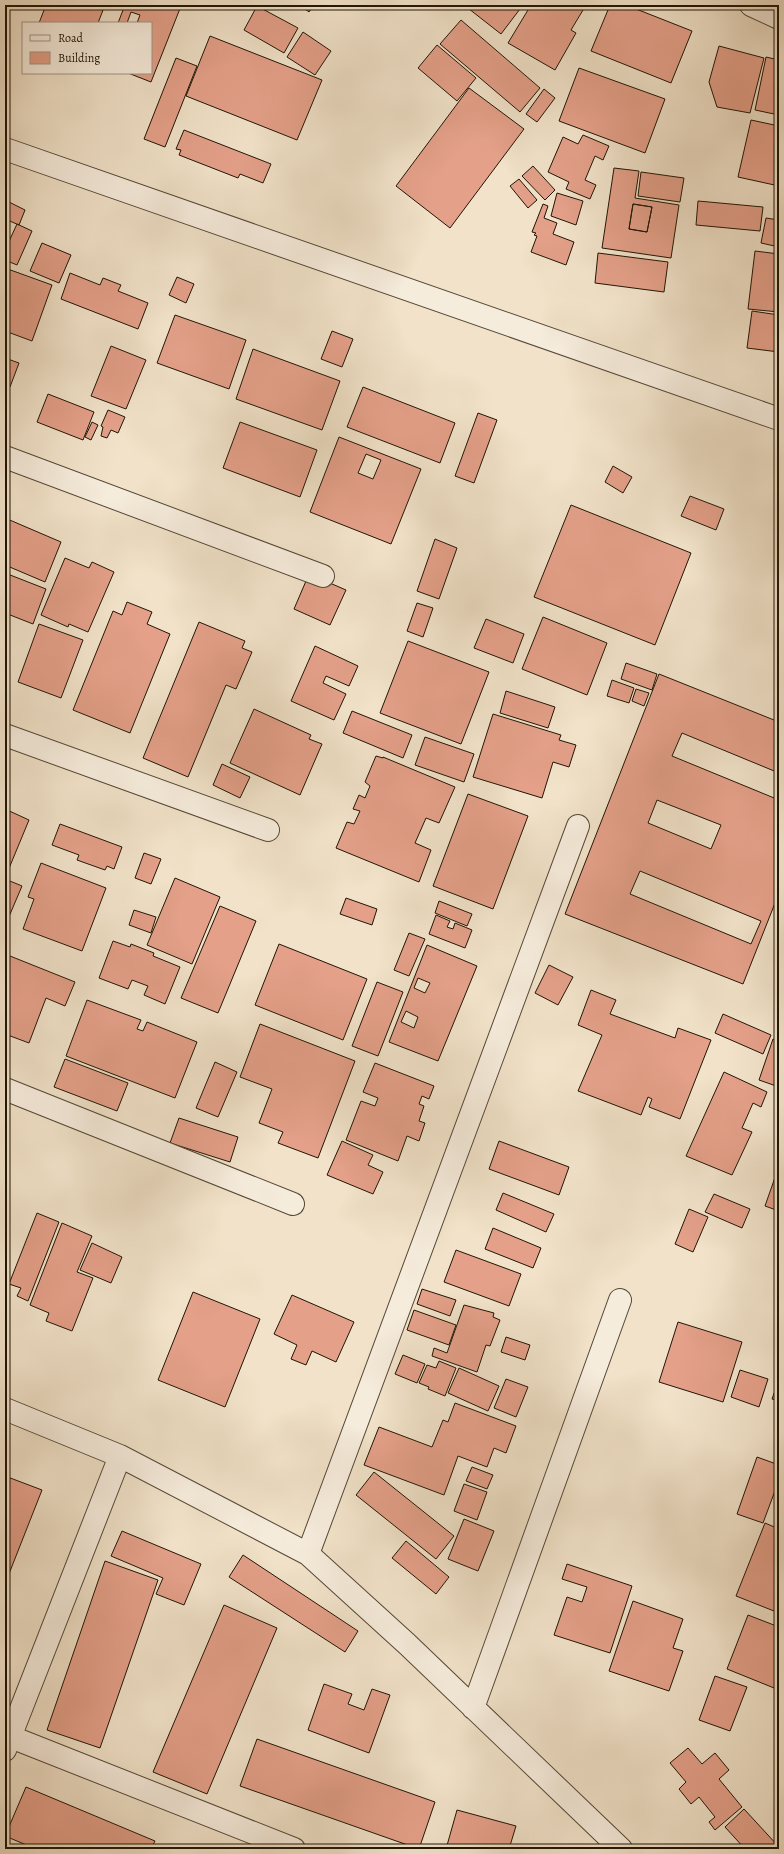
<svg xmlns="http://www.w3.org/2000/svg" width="784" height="1854" font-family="Alegreya,serif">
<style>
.building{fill:#e4a089;stroke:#201505;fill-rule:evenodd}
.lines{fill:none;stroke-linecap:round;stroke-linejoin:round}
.street-casing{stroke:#544836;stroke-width:24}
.street{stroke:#f6ecdc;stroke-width:22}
</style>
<rect width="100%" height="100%" fill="#f1e2c9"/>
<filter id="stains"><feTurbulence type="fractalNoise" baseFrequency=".005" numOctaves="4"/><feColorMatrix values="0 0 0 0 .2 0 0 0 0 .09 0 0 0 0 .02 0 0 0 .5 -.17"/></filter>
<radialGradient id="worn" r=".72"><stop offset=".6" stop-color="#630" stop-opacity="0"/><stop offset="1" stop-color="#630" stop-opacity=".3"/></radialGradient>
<path class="building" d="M46 5H105L98 23H39Z
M125 5H178L181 6 151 82 128 73H151V23H137L140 15 131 12 127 23H118Z
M300 5H314L309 12Z
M464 5H523L501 34Z
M531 5H586L571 30 576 33 555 70 508 43Z
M610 5H626L692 31 671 83 591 51Z
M257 6 298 28 284 53 244 30Z
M461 20 540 88 520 112 440 44Z
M303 32 331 51 315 75 287 57Z
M210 36 322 80 297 140 186 96Z
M437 45 476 78 457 101 418 68Z
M719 46 764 58 750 113 717 107 709 82Z
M766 57 779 60V115L755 110Z
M176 58 197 66 165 147 144 139Z
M579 68 665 99 645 153 559 121Z
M469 88 524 129 450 228 396 186Z
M544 89 555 98 537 122 526 114Z
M751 120 779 126V186L738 177Z
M184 130 271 164 263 183 240 174 238 178 179 155 181 150 176 149Z
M583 135 609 146 603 160 595 156 585 180 596 185 590 199 566 189 569 182 548 172 563 137 578 144Z
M533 166 555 190 545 200 522 176Z
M614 168 639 171 635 198 679 205 671 258 602 248ZM633 204 652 207 647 232 629 229Z
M641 172 684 178 680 202 638 196Z
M519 179 537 200 528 208 510 186Z
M557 193 583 201 576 225 551 216Z
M5 200 25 210 19 225 5 219Z
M698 201 763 207 760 231 696 225Z
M543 204 548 206 544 218 557 223 553 234 574 242 566 265 531 252 537 236 534 235 536 233 532 232Z
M633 204 652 207 647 232 629 229Z
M766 218 779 220V247L761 243Z
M17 224 32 231 17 265 5 260V250Z
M42 243 71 255 59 283 30 271Z
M755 251 779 254V312L748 309Z
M598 253 668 262 664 292 595 283Z
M5 268 52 285 32 341 5 331Z
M70 273 100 285 103 278 121 285 118 291 148 303 138 329 61 299Z
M177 277 194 284 186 303 169 295Z
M752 311 779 315V352L747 348Z
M175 315 246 340 229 389 157 363Z
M332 331 353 339 342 367 321 359Z
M111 346 146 360 126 409 91 396Z
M253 349 340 381 322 430 236 399Z
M5 358 19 363 10 387 5 386Z
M363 387 455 423 440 463 347 427Z
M48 394 94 412 83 440 37 422Z
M108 410 125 417 118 433 111 430 107 438 101 436 103 427 101 426Z
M478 413 497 420 474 483 455 476Z
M92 422 98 425 91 440 85 437Z
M240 422 317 450 300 497 223 468Z
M339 437 421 469 391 544 310 512ZM366 454 381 460 373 479 358 473Z
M613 466 632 477 623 493 605 482Z
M690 496 724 509 716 530 681 516Z
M571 505 691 553 655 645 534 597Z
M5 518 61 542 45 582 5 565Z
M435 539 457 548 439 599 417 591Z
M65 558 89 568 92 562 114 572 88 632 69 624 68 627 41 615Z
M5 573 46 589 33 624 5 613Z
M309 574 346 590 330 625 294 609Z
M127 602 152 612 147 624 170 634 130 733 73 710 113 611 122 615Z
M417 603 433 608 423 637 407 631Z
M543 617 607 643 587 695 522 669Z
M486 619 524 634 513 663 474 648Z
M199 622 245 641 242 648 252 652 236 689 226 685 188 777 143 758Z
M39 624 83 640 61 698 18 682Z
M408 641 489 672 461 744 380 713Z
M315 646 358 666 349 686 326 676 323 683 346 694 334 720 291 701Z
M626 663 657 674 652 690 621 679Z
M659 674 779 722V773L682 733 672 756 779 800V893L743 984 565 914ZM657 800 721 825 711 849 648 823ZM640 871 761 921 751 944 630 894Z
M612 680 634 688 629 703 607 696Z
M636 689 649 693 644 706 632 701Z
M506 691 555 707 548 728 500 713Z
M254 709 311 735 309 739 322 744 300 795 230 763Z
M352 711 412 735 403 758 343 733Z
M493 714 561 735 559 740 576 745 569 767 553 762 542 798 473 777Z
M425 737 474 754 464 782 415 765Z
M376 756 383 758V757L455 787 439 823 426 818 415 843 431 850 419 882 336 848 347 822 354 824 360 811 353 809 359 795 365 798 370 786 365 782Z
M222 764 250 777 240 798 213 785Z
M468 794 528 816 493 909 433 886Z
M5 809 29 820 5 878Z
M60 824 122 847 114 869 107 866 105 870 77 860 79 855 52 845Z
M144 853 161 859 151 884 135 878Z
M41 863 106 888 82 951 23 929 34 899 28 897Z
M175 878 220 897 192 964 147 945Z
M5 879 22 886 5 926Z
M346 898 377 909 372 925 340 914Z
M439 901 472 914 467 926 435 913Z
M220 906 256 921 218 1013 181 998Z
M134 910 156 917 151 933 129 925Z
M436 915 450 921 447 927 453 929 455 923 472 930 465 948 429 934Z
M409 933 425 939 409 976 394 970Z
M113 941 130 947 131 944 154 953 153 956 180 967 165 1004 144 995 148 986 132 980 128 989 99 978Z
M279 944 367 979 343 1040 255 1005Z
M427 945 477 966 438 1061 389 1042ZM418 978 430 983 425 993 414 988ZM406 1011 418 1017 414 1028 401 1022Z
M5 954 75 982 65 1006 46 998 29 1043 5 1034Z
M549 965 573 977 558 1005 535 993Z
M377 982 403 992 378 1056 352 1046Z
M591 990 616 1000 610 1014 675 1038 678 1028 711 1040 680 1119 649 1107 652 1099 648 1097 641 1115 578 1091 602 1035 578 1025Z
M87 1000 141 1020 137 1029 143 1031 147 1022 197 1042 175 1098 66 1056Z
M723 1014 771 1035 763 1054 715 1033Z
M260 1024 355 1061 318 1158 278 1143 283 1132 259 1123 272 1089 240 1077Z
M773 1039 779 1041V1087L759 1080Z
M65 1059 128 1083 117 1111 54 1087Z
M215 1062 237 1072 218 1117 196 1108Z
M375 1063 434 1086 429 1099 422 1096 419 1104 424 1106 419 1121 425 1123 419 1141 407 1136 398 1161 346 1140 361 1101 375 1106 378 1098 363 1092Z
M724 1072 767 1092 761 1107 753 1103 742 1128 752 1132 732 1175 686 1156Z
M179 1118 238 1137 230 1162 170 1143Z
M342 1141 373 1155 368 1165 383 1172 373 1194 327 1175Z
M499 1141 569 1167 559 1195 489 1169Z
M779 1166V1211L765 1206Z
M503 1193 554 1214 546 1232 496 1210Z
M714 1194 750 1209 742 1228 705 1212Z
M689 1209 708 1217 693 1252 675 1244Z
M37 1213 59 1222 28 1301 17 1296 21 1288 9 1284Z
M62 1223 92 1236 77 1272 93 1278 72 1331 46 1321 49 1313 30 1305Z
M493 1228 541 1248 533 1268 485 1249Z
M92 1243 122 1257 111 1283 80 1270Z
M456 1250 521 1274 509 1306 444 1282Z
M422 1289 456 1300 450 1316 417 1304Z
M193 1292 260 1319 225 1407 158 1380Z
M292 1295 354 1322 336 1362 312 1351 306 1365 291 1359 297 1345 274 1334Z
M464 1305 494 1313 493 1317 500 1320 490 1346 486 1345 477 1372 432 1356 434 1348 447 1353Z
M414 1310 456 1325 449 1345 407 1330Z
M678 1322 742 1342 723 1402 659 1382Z
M506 1337 530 1345 525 1360 501 1352Z
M403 1355 425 1364 417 1383 395 1374Z
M439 1361 456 1368 445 1396 428 1389 429 1387 419 1383 427 1365 436 1368Z
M459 1368 499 1386 488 1411 448 1393Z
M740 1370 768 1379 759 1407 731 1397Z
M506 1379 528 1387 516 1417 494 1408Z
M779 1380V1401L772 1399Z
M455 1403 516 1426 506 1453 494 1448 487 1467 458 1456 444 1495 364 1465 379 1427 432 1447 443 1420 448 1422Z
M757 1457 779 1465V1480L763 1523 737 1514Z
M472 1467 493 1475 487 1489 466 1481Z
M374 1472 454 1536 436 1559 356 1495Z
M5 1476 42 1490 5 1584Z
M464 1484 487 1492 477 1520 454 1511Z
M464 1519 494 1531 478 1571 448 1559Z
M765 1523 779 1529V1613L736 1596Z
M122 1531 201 1564 184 1605 156 1594 163 1578 111 1556Z
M406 1541 449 1577 436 1594 392 1558Z
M243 1555 358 1631 345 1652 229 1577Z
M105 1561 158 1580 100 1748 47 1730Z
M567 1564 632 1586 610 1653 554 1635 567 1597 582 1602 587 1587 562 1579Z
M633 1601 683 1619 673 1648 683 1651 669 1691 609 1671Z
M224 1605 277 1628 207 1794 153 1772Z
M748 1615 779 1627V1690L727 1669Z
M715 1676 747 1687 730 1731 699 1720Z
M324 1684 352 1694 348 1704 364 1710 372 1689 390 1695 369 1753 308 1730Z
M257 1739 435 1802 419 1849 240 1786Z
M688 1748 702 1764 715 1753 729 1770 719 1779 742 1807 715 1830 709 1822 715 1817 699 1797 691 1804 679 1789 686 1782 670 1763Z
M26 1787 155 1841 151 1849H36L5 1836Z
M744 1809 779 1847V1849H745L725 1827Z
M457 1810 516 1826 509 1849H446Z"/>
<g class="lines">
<g class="street-casing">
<path id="street" d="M751 5 779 18
M5 149 779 419
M5 457 323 576
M5 735 268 830
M5 1089 293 1204
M5 1409 120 1456 308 1554 407 1644 621 1849
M308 1554 578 826
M473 1708 620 1300
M11 1737 294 1849
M5 1750 120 1456"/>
</g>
<use href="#street" class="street"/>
</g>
<rect width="784" height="1854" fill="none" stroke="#f1e2c9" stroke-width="20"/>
<rect x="6" y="6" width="772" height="1842" fill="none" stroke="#201505" stroke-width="2"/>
<rect x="10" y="10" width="764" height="1834" fill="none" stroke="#201505"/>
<rect x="22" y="22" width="130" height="52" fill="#f6ecdc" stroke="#a09686"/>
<rect x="30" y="35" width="20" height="6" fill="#f6ecdc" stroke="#a09686"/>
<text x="58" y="42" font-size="12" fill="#201505">Road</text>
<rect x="30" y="52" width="20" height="12" fill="#e4a089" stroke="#a09686"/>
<text x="58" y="62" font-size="12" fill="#201505">Building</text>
<rect width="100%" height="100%" filter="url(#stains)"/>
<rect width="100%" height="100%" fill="url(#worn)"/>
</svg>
